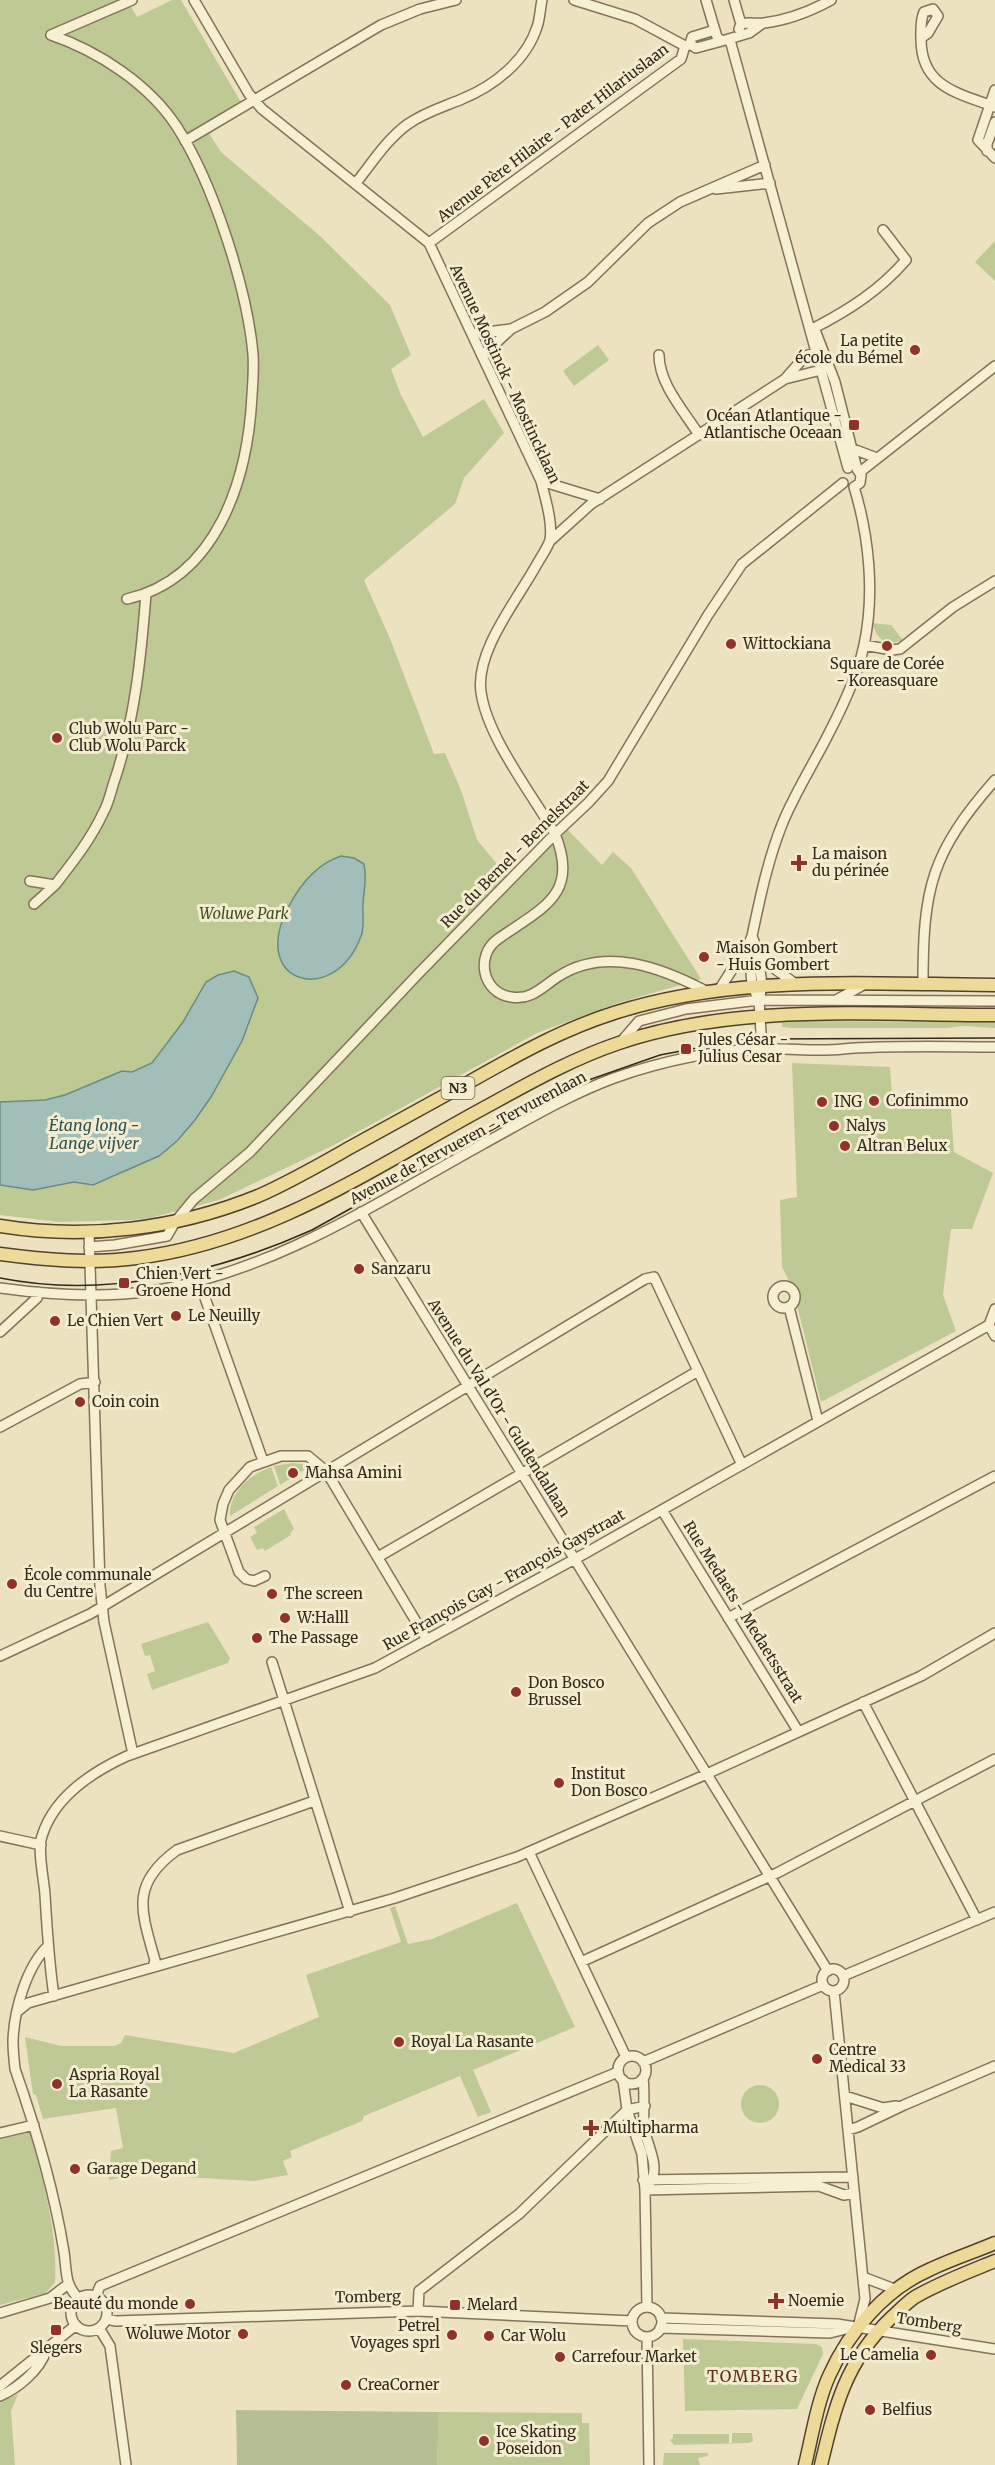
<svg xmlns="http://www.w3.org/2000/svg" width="995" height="2465" font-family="Merriweather,serif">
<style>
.green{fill:#bfc994}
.cemetery{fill:#b6be94}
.water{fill:#a2beb8;stroke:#6a8b85;stroke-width:1.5}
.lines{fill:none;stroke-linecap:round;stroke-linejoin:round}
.minor-casing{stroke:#847359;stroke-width:12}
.major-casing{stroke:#51412d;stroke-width:15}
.minor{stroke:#f7efd2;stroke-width:9}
.major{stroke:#eeda98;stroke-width:12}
.tram{stroke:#34291c;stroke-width:1.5}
.poi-dot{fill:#90322b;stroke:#f3eccf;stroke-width:2}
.labels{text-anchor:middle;stroke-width:6;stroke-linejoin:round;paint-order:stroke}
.shield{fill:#f3eccf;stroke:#6d6452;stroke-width:1.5}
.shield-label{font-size:14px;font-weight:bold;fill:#34291c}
.street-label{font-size:15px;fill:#34291c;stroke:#f3eccf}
.poi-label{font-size:15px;fill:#34291c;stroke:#f3eccf;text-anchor:start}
.park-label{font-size:15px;font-style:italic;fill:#414f24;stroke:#f3eccf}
.water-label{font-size:16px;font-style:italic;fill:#2c5353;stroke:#f3eccf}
.neighbourhood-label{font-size:16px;letter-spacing:1.5px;fill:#5f301e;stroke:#f3eccf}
</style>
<rect width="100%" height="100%" fill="#ece2c0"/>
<path class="green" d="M0 0H127L137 17 172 0H181L242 104 203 124 221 152 320 236 390 305 411 355 391 369 401 395 423 437 484 399 504 433 464 478 455 504 364 580 391 641 434 754 445 753 462 793 477 840 513 883 566 828 602 865 613 852 631 868 701 979 618 1003 537 1033 334 1145 219 1200 150 1218 132 1220 59 1222 0 1215Z
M995 241V281L975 262Z
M598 345 609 360 574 386 563 371Z
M872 623 891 625 903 640C885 647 877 639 872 623Z
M782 1021 995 1022V1028L964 1026 947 1028H792L782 1027Z
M792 1063 890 1067 892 1095 950 1097 954 1152 993 1173 972 1229H951L943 1295 956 1331 821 1402 793 1289 782 1267 780 1200 797 1197Z
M293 1463 308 1465 309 1467 280 1485 274 1466Z
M271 1467 278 1486 230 1516C229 1492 251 1474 271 1467Z
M284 1509 294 1529 290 1533 291 1535 265 1551 263 1548 257 1550 250 1537 257 1533 254 1527Z
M208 1622 230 1658 228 1663 152 1690 147 1674 155 1671 150 1655 145 1656 141 1644Z
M517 1903 575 2027 473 2070 491 2112 478 2117 460 2076 364 2116 362 2121 290 2151 292 2157 283 2161 288 2175 254 2181 151 2175 150 2171 129 2170V2176L109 2180 111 2151 123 2148 116 2108 43 2119 36 2095 33 2094 25 2037 61 2046H114L121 2043 125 2035 234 2053 319 2017 306 1975 401 1942 390 1908 395 1906 408 1944 432 1939Z
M741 2104a19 19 0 1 1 38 0a19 19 0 1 1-38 0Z
M30 2130C42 2180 58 2229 55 2282L46 2293 0 2305V2138Z
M683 2339 816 2344 822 2347 823 2354 797 2409 685 2411Z
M18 2394 11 2411 15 2465H0V2403Z
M439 2412 582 2413V2423H589L590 2465H437Z
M732 2433H752L753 2441 749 2443 674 2445 670 2440 673 2438V2434H729V2443H732Z
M708 2453V2456L698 2458 700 2465H663L664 2453Z"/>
<path class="cemetery" d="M236 2410 439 2412 437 2465H237Z"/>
<path class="water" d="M341 856 354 858 364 864C367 880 364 888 363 904 362 914 365 928 361 936 335 1008 247 984 289 906 301 883 317 864 341 856Z
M234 971 249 977 258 998 242 1041 211 1097 195 1120 177 1141 159 1156 93 1185 74 1182 33 1190 0 1185V1102L45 1100 65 1095 122 1071 132 1072 152 1063 183 1022 206 982 218 975Z"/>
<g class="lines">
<g class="minor-casing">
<path id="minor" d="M194 0 249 94 262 109 429 243 541 481C545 498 553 522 550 540 548 547 541 557 537 564 518 599 475 651 481 692 487 737 532 794 555 834 580 895 542 908 498 939 475 955 482 993 511 997 532 1001 544 985 559 976 606 946 662 968 706 991
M574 0 635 19 685 46
M706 0 717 37 722 41 749 33 763 23
M734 0 741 24 739 29
M741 24C749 22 756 24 764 23 788 20 811 11 831 0
M51 35C98 51 149 84 177 127 213 183 247 288 253 354 254 367 253 381 252 395 248 478 218 578 127 599
M51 35 132 0
M921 38 928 33 938 16 933 9 924 12C920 21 921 29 921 39 921 87 958 93 995 107
M730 40 848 468
M690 44 696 48 722 41
M995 90 978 140 995 158
M185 141 381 25 420 9 456 0
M987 151V144L995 122
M356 183C372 163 387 139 408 124 425 112 443 107 462 99 494 86 526 61 537 27 540 19 540 9 542 0
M716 189 770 183
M429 243 681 59 685 46 690 44 692 37 715 30
M814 328C849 310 880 290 906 260L883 230
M815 330 835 382 857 469 861 475 860 483 854 487
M472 334 511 329 545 312 588 282 648 223 680 202 765 165
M659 355C659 384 684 411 699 435
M482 356 511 329
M785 379 821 370
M853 449 877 458
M860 472 995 366
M541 481 600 499
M550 541 591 504 785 379 800 362 808 355 817 353 827 359
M864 645 892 650 900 649 953 607 995 581
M30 881 55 885C73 862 91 839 103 813 109 803 111 790 115 779 135 719 141 657 146 594
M34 904 55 885
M752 936 758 952 762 986 759 1000 762 1049
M758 952 775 969 797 985
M923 984C923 888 931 853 995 780
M719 990 749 943
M838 999 865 984
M759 1000 752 986 749 943 752 936C760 898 768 859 783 822 796 791 814 763 829 733 843 706 858 675 864 645 875 594 869 536 854 487
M621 1042 639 1021 686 1009 759 1000 995 1001
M361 1212 828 1971
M89 1232 100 1586 104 1622 133 1754
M89 1247 115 1245 167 1236 175 1222 194 1199 250 1152 420 972 555 834 588 803 608 781 708 615 742 564 843 483
M199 1281 263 1461
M773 1297a11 11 0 1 1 22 0a11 11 0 1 1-22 0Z
M0 1288C50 1295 102 1298 152 1291 273 1272 378 1202 483 1144 525 1121 568 1095 614 1078 662 1061 713 1050 764 1049 790 1048 816 1052 843 1049 893 1045 944 1047 995 1047
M789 1307 818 1421
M995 1309 989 1325 995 1336
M0 1332 37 1298 38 1292
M0 1427 80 1384 95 1382
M662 1510 798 1731
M378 1557 698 1371
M265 1576 254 1581 246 1579 239 1572 220 1520 223 1504 229 1490 250 1467 281 1456H308L326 1471 427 1640
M728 1618 995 1476
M0 1656 90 1614 645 1279 654 1277 742 1465
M272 1662 350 1912
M863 1702 977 1920
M0 1836 41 1845
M529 1852 626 2057
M48 1946C26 1967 14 2011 13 2041 13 2050 14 2060 15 2069 36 2129 54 2189 64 2252 67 2271 64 2283 78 2298
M581 1962 777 1873 995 1759
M153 1967 155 1960C141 1911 130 1884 177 1850L314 1801
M822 1980a11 11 0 1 1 22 0a11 11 0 1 1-22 0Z
M843 1976 995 1912
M834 1991 865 2299 859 2323
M54 1996C49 1963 47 1929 45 1895 44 1879 37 1850 42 1836 54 1797 92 1772 127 1756L375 1668 584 1554 989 1325
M18 2011 28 2003 395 1898 517 1857 700 1777 921 1676 995 1633
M618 2070a14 14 0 1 1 28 0a14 14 0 1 1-28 0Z
M643 2062 823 1985
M643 2078C645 2094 643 2110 644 2127 646 2144 661 2166 650 2183
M623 2080 627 2110 642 2154 645 2190 647 2307
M845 2096 883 2108 896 2106
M848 2130 858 2127 904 2105 995 2066
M0 2133 34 2125
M643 2180 853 2177
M645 2190 819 2186 844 2195 854 2193
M863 2277 897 2290
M71 2313a18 18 0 1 1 36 0a18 18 0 1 1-36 0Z
M96 2296 100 2286 618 2072
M632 2322a15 15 0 1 1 30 0a15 15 0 1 1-30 0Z
M418 2311 419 2291 519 2214 627 2110 645 2106
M0 2313 50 2298 67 2285
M661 2318 837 2324 995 2349
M106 2319 116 2321 418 2311 632 2321
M99 2328 110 2346 126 2465
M660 2328 830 2333 850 2328
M647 2337 649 2465
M0 2386 76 2325
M0 2396C18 2388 40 2370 46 2351"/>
</g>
<g class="major-casing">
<path id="major" d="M0 1226C86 1240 177 1229 258 1196 290 1182 321 1164 351 1147 391 1125 431 1103 471 1081 517 1055 563 1029 614 1013 736 974 868 984 995 985
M0 1254C45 1260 91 1264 136 1258 266 1242 370 1170 482 1109 526 1085 571 1059 619 1043 737 1003 872 1015 995 1015
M805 2465C812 2436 817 2403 829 2376 849 2331 885 2289 931 2269 952 2259 974 2252 995 2243
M821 2465C835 2406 846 2361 891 2318 899 2311 906 2303 915 2297 941 2282 968 2272 995 2261"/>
</g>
<use href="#minor" class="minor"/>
<use href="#major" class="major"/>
<path class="tram" d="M0 1278C105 1299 216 1273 312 1230L562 1091 583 1082 660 1055 739 1040 761 1039 995 1038"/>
</g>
<g class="poi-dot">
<circle cx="915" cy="350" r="6"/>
<rect x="848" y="419" width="12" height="12" rx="3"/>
<circle cx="731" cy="644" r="6"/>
<circle cx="887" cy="646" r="6"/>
<circle cx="57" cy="738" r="6"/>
<path d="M796 854h6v6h6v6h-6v6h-6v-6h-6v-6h6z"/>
<circle cx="704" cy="957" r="6"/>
<rect x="680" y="1043" width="12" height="12" rx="3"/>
<circle cx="874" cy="1101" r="6"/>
<circle cx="822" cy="1102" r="6"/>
<circle cx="834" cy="1126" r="6"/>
<circle cx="845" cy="1146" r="6"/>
<circle cx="359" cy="1269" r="6"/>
<rect x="118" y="1277" width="12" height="12" rx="3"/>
<circle cx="176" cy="1316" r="6"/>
<circle cx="55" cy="1321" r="6"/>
<circle cx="80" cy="1402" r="6"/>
<circle cx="293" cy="1473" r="6"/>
<circle cx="12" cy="1584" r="6"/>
<circle cx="272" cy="1594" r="6"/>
<circle cx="285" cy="1618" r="6"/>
<circle cx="257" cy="1638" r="6"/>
<circle cx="516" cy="1692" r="6"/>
<circle cx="559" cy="1783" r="6"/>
<circle cx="399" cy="2042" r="6"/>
<circle cx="817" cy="2059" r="6"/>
<circle cx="57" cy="2084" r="6"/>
<path d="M588 2119h6v6h6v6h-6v6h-6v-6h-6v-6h6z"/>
<circle cx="75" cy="2169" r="6"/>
<path d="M773 2292h6v6h6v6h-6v6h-6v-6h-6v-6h6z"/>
<circle cx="190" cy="2304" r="6"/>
<rect x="449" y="2299" width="12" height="12" rx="3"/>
<rect x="50" y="2324" width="12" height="12" rx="3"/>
<circle cx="243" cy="2334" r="6"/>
<circle cx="452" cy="2335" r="6"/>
<circle cx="489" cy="2336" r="6"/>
<circle cx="931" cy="2355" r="6"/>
<circle cx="560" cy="2357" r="6"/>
<circle cx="346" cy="2385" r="6"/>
<circle cx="870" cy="2410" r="6"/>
<circle cx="484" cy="2441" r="6"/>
</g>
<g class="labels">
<rect class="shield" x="441.5" y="1077" width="33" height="22" rx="4.5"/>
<g class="shield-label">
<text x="458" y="1093">N3</text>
</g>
<g class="street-label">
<text transform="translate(553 133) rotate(-37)" y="5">Avenue Père Hilaire - Pater Hilariuslaan</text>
<text transform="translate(505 374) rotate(65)" y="5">Avenue Mostinck - Mostincklaan</text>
<text transform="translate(515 854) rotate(-45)" y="5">Rue du Bemel - Bemelstraat</text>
<text transform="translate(468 1138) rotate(-28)" y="5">Avenue de Tervueren - Tervurenlaan</text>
<text transform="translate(499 1408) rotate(58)" y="5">Avenue du Val d'Or - Guldendallaan</text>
<text transform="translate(504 1580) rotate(-29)" y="5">Rue François Gay - François Gaystraat</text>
<text transform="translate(743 1612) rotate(58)" y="5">Rue Medaets - Medaetsstraat</text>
<text transform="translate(368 2297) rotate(-1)" y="5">Tomberg</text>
<text transform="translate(929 2323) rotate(9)" y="5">Tomberg</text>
</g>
<g class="poi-label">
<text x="903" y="346" text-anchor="end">La petite<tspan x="903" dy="17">école du Bémel</tspan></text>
<text x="842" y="421" text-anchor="end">Océan Atlantique -<tspan x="842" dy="17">Atlantische Oceaan</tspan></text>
<text x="743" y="649">Wittockiana</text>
<text x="887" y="669" text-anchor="middle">Square de Corée<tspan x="887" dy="17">- Koreasquare</tspan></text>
<text x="69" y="734">Club Wolu Parc -<tspan x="69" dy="17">Club Wolu Parck</tspan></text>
<text x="812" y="859">La maison<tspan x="812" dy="17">du périnée</tspan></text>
<text x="716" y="953">Maison Gombert<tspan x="716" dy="17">- Huis Gombert</tspan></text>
<text x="698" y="1045">Jules César -<tspan x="698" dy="17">Julius Cesar</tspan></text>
<text x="886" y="1106">Cofinimmo</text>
<text x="834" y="1107">ING</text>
<text x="846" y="1131">Nalys</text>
<text x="857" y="1151">Altran Belux</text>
<text x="371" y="1274">Sanzaru</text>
<text x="136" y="1279">Chien Vert -<tspan x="136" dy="17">Groene Hond</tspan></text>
<text x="188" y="1321">Le Neuilly</text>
<text x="67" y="1326">Le Chien Vert</text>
<text x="92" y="1407">Coin coin</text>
<text x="305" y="1478">Mahsa Amini</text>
<text x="24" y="1580">École communale<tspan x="24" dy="17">du Centre</tspan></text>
<text x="284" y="1599">The screen</text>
<text x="297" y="1623">W:Halll</text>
<text x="269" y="1643">The Passage</text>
<text x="528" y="1688">Don Bosco<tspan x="528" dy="17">Brussel</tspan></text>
<text x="571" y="1779">Institut<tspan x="571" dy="17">Don Bosco</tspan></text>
<text x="411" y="2047">Royal La Rasante</text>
<text x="829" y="2055">Centre<tspan x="829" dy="17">Medical 33</tspan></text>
<text x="69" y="2080">Aspria Royal<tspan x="69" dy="17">La Rasante</tspan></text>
<text x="603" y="2133">Multipharma</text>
<text x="87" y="2174">Garage Degand</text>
<text x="788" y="2306">Noemie</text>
<text x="178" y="2309" text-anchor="end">Beauté du monde</text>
<text x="467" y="2310">Melard</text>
<text x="440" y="2331" text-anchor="end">Petrel<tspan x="440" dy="17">Voyages sprl</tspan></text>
<text x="231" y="2339" text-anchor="end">Woluwe Motor</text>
<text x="501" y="2341">Car Wolu</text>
<text x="56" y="2353" text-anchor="middle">Slegers</text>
<text x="919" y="2360" text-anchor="end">Le Camelia</text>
<text x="572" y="2362">Carrefour Market</text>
<text x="358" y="2390">CreaCorner</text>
<text x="882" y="2415">Belfius</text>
<text x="496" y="2437">Ice Skating<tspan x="496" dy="17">Poseidon</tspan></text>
</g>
<g class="park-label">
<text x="244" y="919">Woluwe Park</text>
</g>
<g class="water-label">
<text x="94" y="1131">Étang long -<tspan x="94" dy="18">Lange vijver</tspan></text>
</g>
<g class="neighbourhood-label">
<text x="753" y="2382">TOMBERG</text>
</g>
</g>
</svg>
